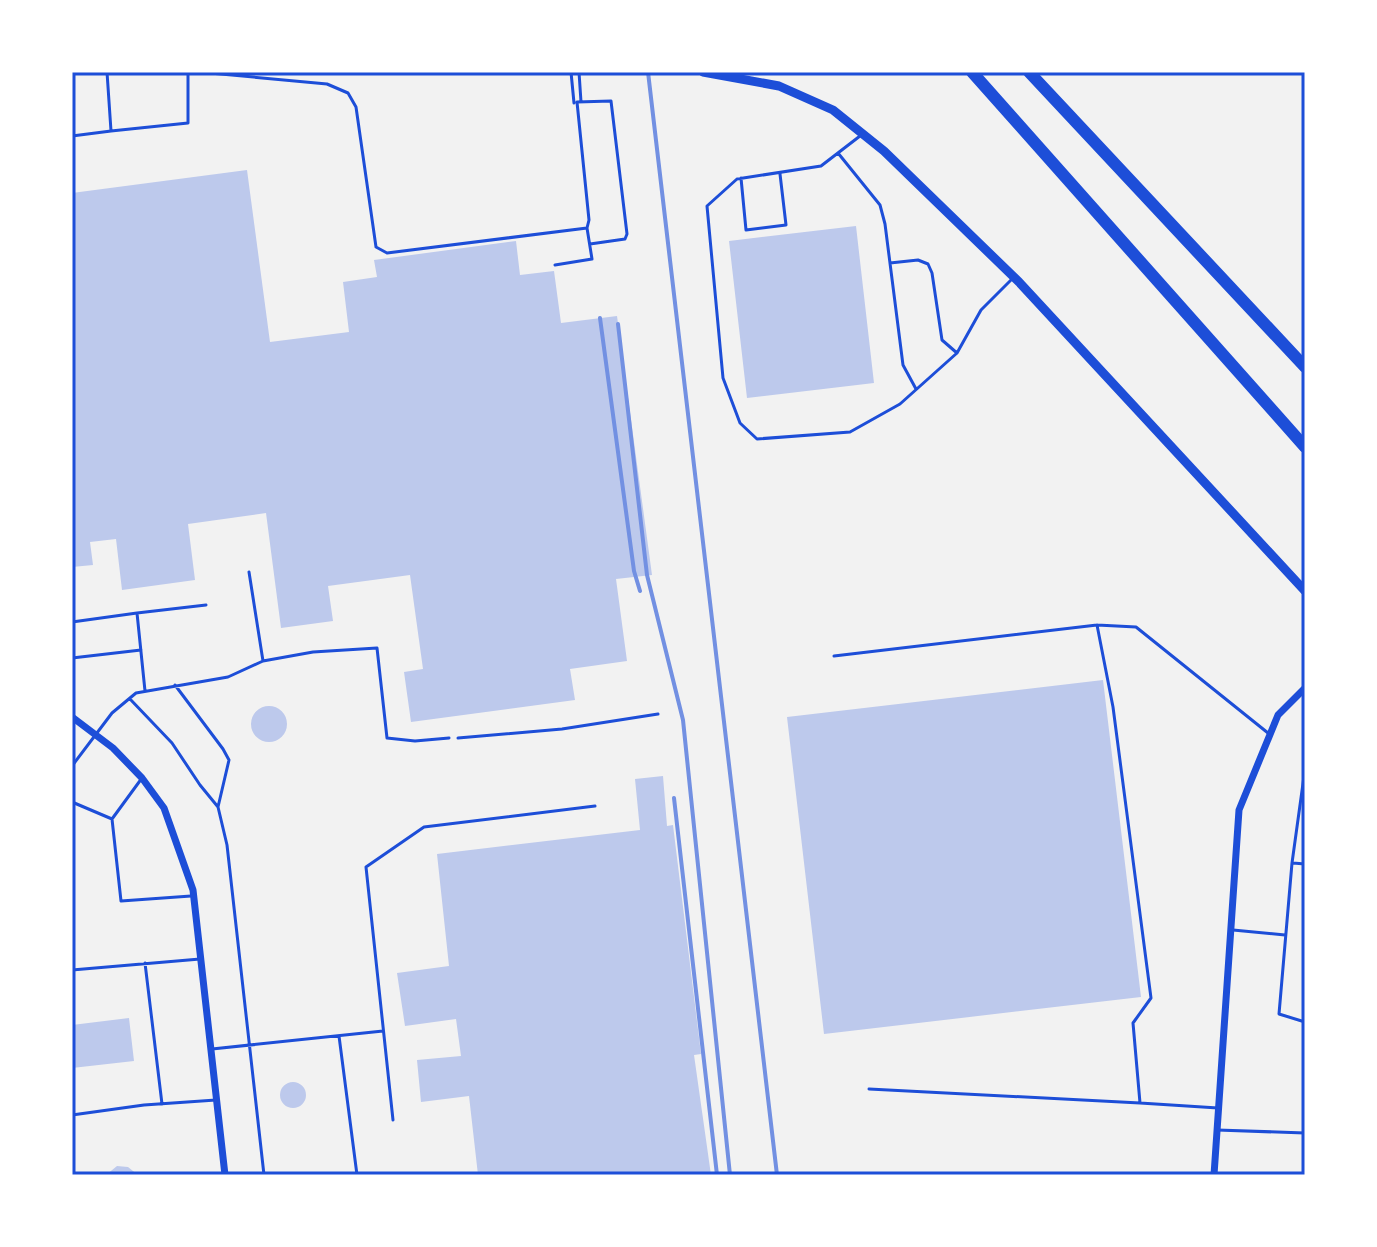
<svg xmlns="http://www.w3.org/2000/svg" width="1377" height="1247" font-family="'Sofia Sans Condensed',sans-serif">
<style>
.building{fill:#bdc9ec}
.lines{fill:none;stroke-linecap:round;stroke-linejoin:round}
.service{stroke:#1d4ed8;stroke-width:3}
.minor{stroke:#1d4ed8;stroke-width:7}
.tertiary{stroke:#1d4ed8;stroke-width:9}
.motorway{stroke:#1d4ed8;stroke-width:12}
.rail{stroke:#7290e2;stroke-width:4}
.neatline{fill:none;stroke:#1d4ed8;stroke-width:3}
</style>
<rect width="100%" height="100%" fill="#f2f2f2"/>
<path class="building" d="M247 170 270 342 349 332 343 282 377 277 374 260 516 241 520 275 554 271 561 323 617 316 652 575 616 579 627 661 570 669 575 700 411 722 404 672 423 669 410 575 328 586 333 621 281 628 266 513 188 524 195 580 122 590 116 539 90 542 93 565 72 567V193Z
M856 226 874 383 747 398 729 241Z
M1103 680 1141 997 824 1034 787 717Z
M251 724a18 18 0 1 1 36 0a18 18 0 1 1-36 0Z
M663 776 667 826 673 825 701 1054 694 1055 711 1175H478L469 1096 421 1102 417 1060 461 1056 456 1019 405 1026 397 973 449 966 437 854 640 830 635 779Z
M129 1018 134 1061 72 1068V1025Z
M280 1095a13 13 0 1 1 26 0a13 13 0 1 1-26 0Z
M117 1166 128 1167 138 1175H106Z"/>
<g class="lines">
<path class="service" d="M199 72 327 84 348 93 356 107 376 247 387 253 587 228 589 220 577 102 611 101 627 234 625 239 590 244
M571 72 574 103
M579 72 581 102
M111 131 188 123V72
M72 136 111 131 107 72
M860 136 821 166 737 179 707 206 723 378 740 423 757 439 850 432 900 404 957 353 981 310 1011 280
M838 153 880 205 885 224 903 365 916 389
M741 178 746 230 786 225 780 174
M890 263 918 260 928 264 932 273 942 340 957 353
M555 265 592 259 587 228
M72 622 137 613
M834 656 1097 625
M72 658 141 650
M263 661 313 652 377 648 387 738 415 741 449 738
M175 685 223 749 229 760 218 807 227 845 264 1175
M145 691 137 613 206 605
M130 699 172 743 200 785 218 807
M458 738 562 729 658 714
M72 766 112 713 136 693 228 677 263 661 249 572
M1305 769 1292 863 1279 1014 1305 1022
M72 802 112 819 142 778
M112 819 121 901 191 896
M1293 863 1305 864
M1233 930 1285 935
M145 963 162 1104
M72 970 200 959
M339 1036 357 1175
M212 1049 383 1031
M869 1089 1140 1103
M1218 1108 1140 1103 1133 1023 1151 998 1113 707 1097 625 1136 627 1268 733
M72 1115 144 1105 216 1100
M393 1120 366 867 424 827 595 806
M1217 1130 1305 1133"/>
<path class="minor" d="M72 717 113 748 142 778 164 808 193 890 225 1175
M1214 1175 1239 810 1278 715 1305 688"/>
<path class="tertiary" d="M703 72 779 86 833 110 884 151 1019 282 1305 591"/>
<path class="motorway" d="M972 72 1305 447
M1029 72 1305 367"/>
<path class="rail" d="M648 72 777 1175
M600 318 634 571 640 591
M618 324 647 575 683 720 730 1175
M674 798 717 1175"/>
</g>
<rect width="1377" height="1247" fill="none" stroke="#ffffff" stroke-width="148"/>
<rect x="74" y="74" width="1229" height="1099" class="neatline"/>
</svg>
